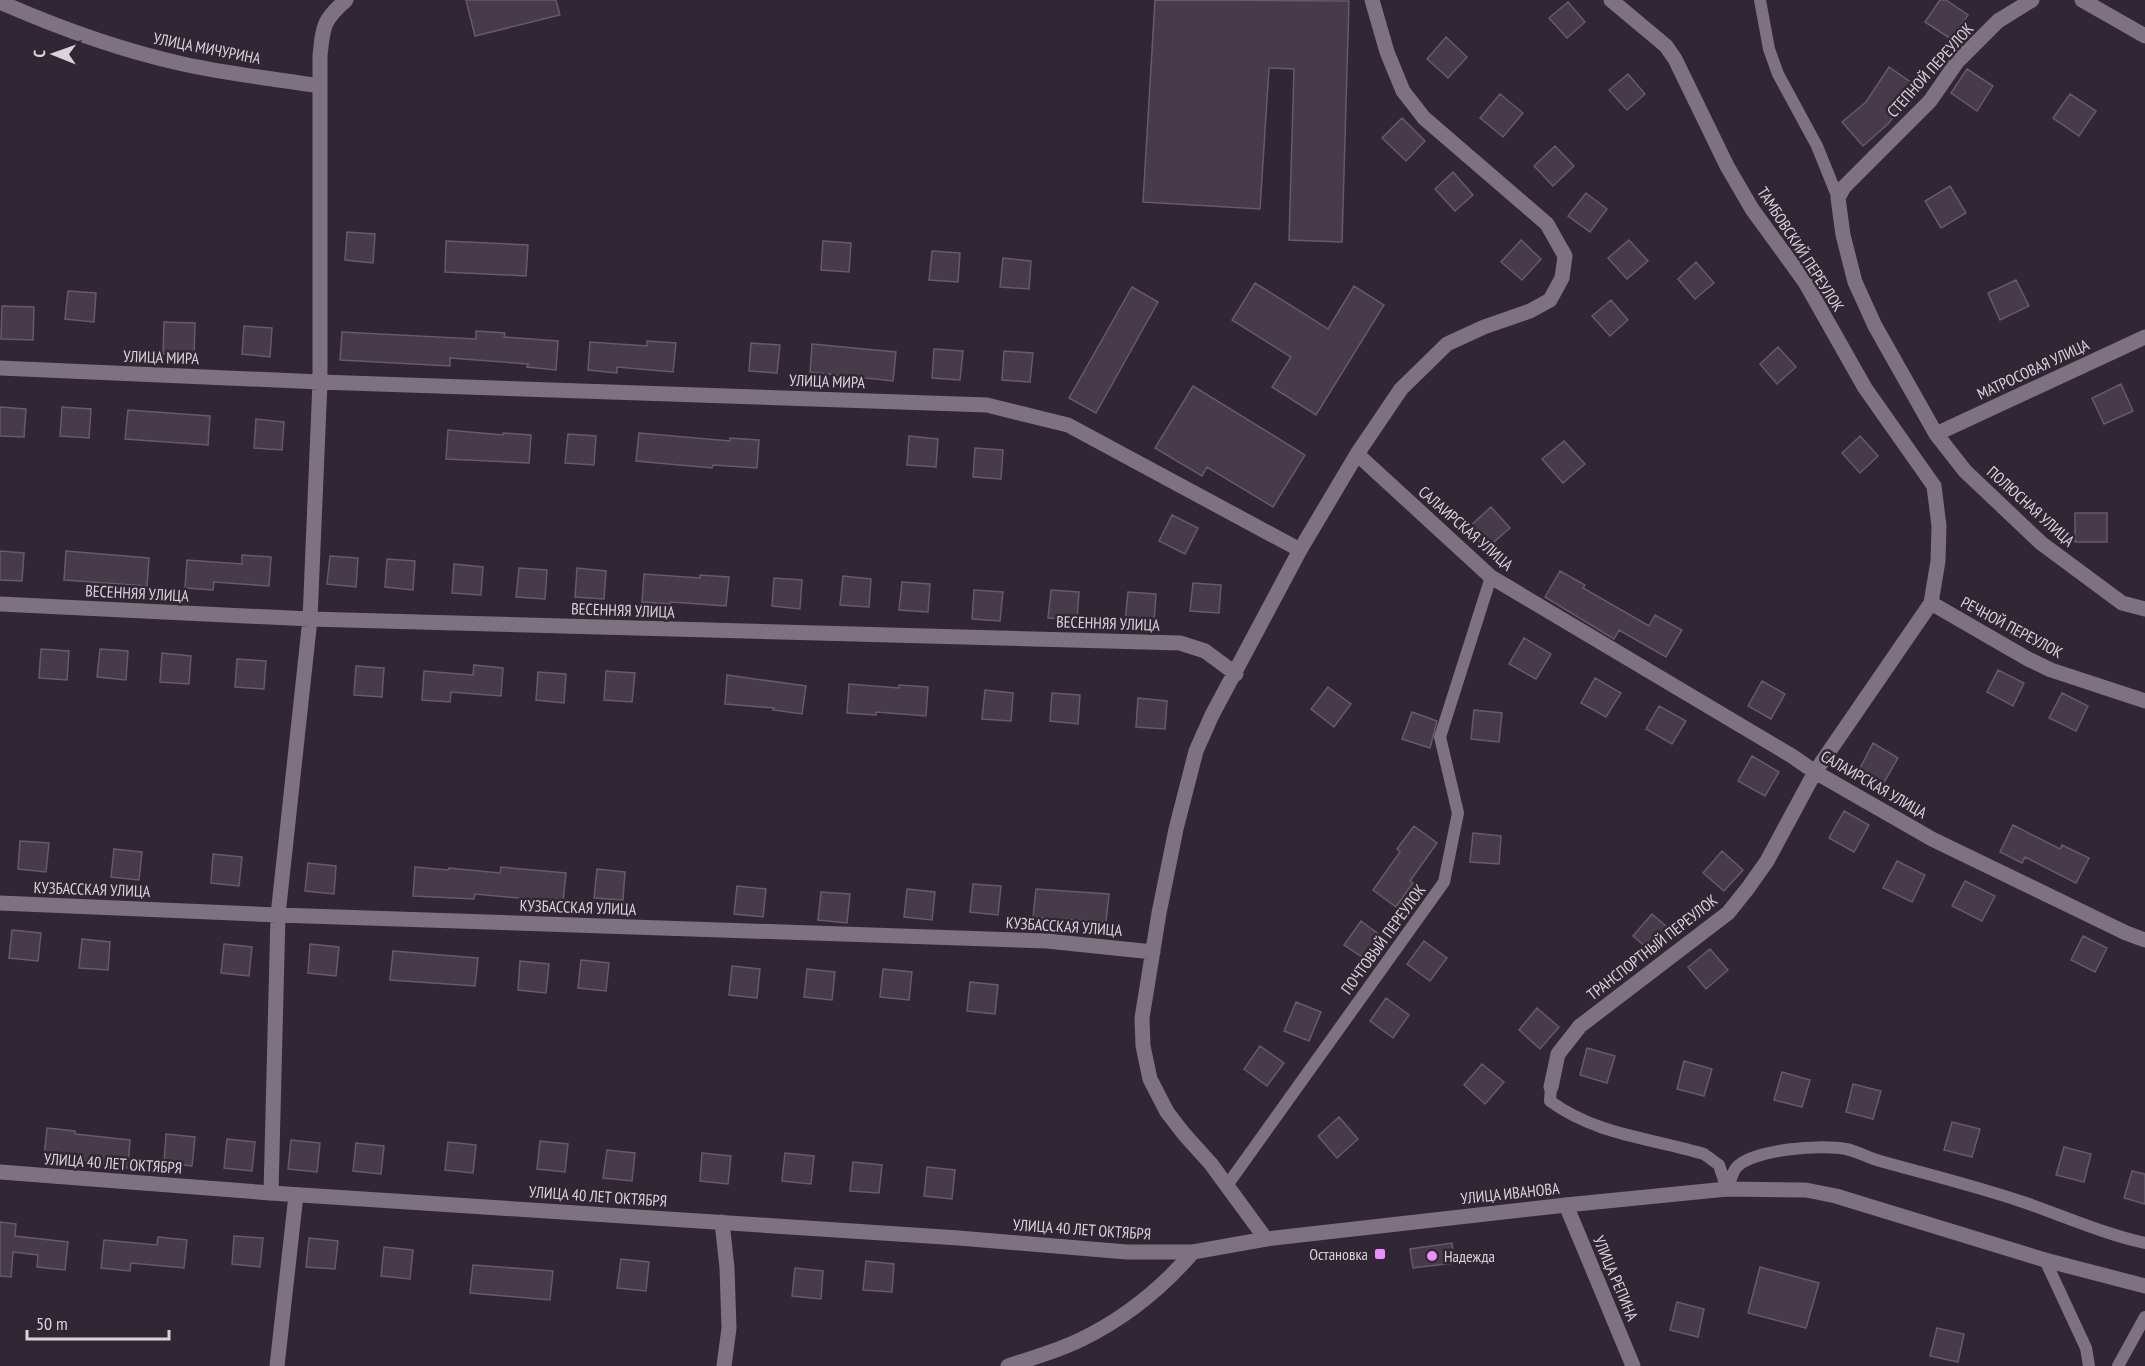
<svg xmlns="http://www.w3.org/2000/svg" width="2145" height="1366" font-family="'PT Sans Narrow',sans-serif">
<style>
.building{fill:#473b49;stroke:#665a69;stroke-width:1.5}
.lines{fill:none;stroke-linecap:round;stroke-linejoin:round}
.service{stroke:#7e7180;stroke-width:12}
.minor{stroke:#7e7180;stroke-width:15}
.tertiary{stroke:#7e7180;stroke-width:15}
.poi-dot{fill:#eb8dfc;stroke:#312633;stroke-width:2}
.labels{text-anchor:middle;stroke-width:5;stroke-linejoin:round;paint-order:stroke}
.street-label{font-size:16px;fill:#dad3db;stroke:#312633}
.poi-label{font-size:16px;fill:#dad3db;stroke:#312633;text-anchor:end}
</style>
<rect width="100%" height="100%" fill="#312633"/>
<path class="building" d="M466 0H556L560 15 475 36Z
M1155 0 1349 1 1342 242 1289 240 1294 69 1269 68 1260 209 1143 202Z
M1940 0H1946L1968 15 1951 39 1925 22Z
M1568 2 1585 22 1567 38 1549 18Z
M1446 37 1467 57 1448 78 1427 59Z
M1889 67 1915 85 1889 123 1863 146 1842 122 1866 102Z
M1967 69 1993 86 1977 111 1951 93Z
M1628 74 1645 94 1627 110 1609 90Z
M1500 94 1523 113 1503 137 1480 118Z
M2070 94 2096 111 2079 136 2053 118Z
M1402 118 1425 141 1406 161 1382 138Z
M1555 146 1574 166 1553 186 1534 166Z
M1453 172 1473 195 1455 211 1435 189Z
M1950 186 1966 213 1941 228 1925 201Z
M1586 193 1607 209 1590 232 1568 216Z
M347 232 375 234 373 263 345 260Z
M1521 240 1541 259 1522 280 1501 262Z
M1629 240 1648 261 1627 279 1608 258Z
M446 241 528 245 526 276 445 272Z
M823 241 851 243 849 272 821 270Z
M932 251 960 253 958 282 929 280Z
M1003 258 1031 261 1029 289 1000 287Z
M1696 262 1714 283 1695 299 1678 279Z
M2016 280 2029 306 2000 320 1988 293Z
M1255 283 1328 329 1354 286 1384 305 1316 415 1272 387 1291 357 1232 320Z
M1132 287 1158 302 1096 413 1069 398Z
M68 291 96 293 94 322 65 319Z
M1611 300 1628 320 1610 336 1592 316Z
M2 306 34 307 33 340 1 339Z
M164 322 195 323 194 356 163 354Z
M244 326 272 328 270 357 242 354Z
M476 331 505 333 504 337 558 341 556 370 527 367 528 364 450 358V366L340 360 342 332 476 339Z
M647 341 676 343 673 372 617 367V373L588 370 590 342 647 346Z
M751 343 780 345 777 373 749 371Z
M812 344 896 352 893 381 810 372Z
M1778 347 1796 367 1777 384 1760 364Z
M934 349 963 351 960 380 932 378Z
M1004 351 1033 353 1030 382 1002 380Z
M2121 384 2133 411 2104 424 2092 398Z
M1193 386 1305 455 1273 507 1207 467 1202 476 1155 448Z
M0 407 26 409 24 437 0 436Z
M62 407 91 409 89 438 60 436Z
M128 410 210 416 208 445 125 439Z
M256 419 284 422 282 450 254 448Z
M448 430 503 435V433L531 435 529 463 446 459Z
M639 433 730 441V438L759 440 757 468 713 465 712 468 636 461Z
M568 434 596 436 594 465 565 463Z
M909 436 938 439 936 467 907 465Z
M1860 436 1878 456 1860 473 1842 453Z
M1564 441 1585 464 1563 483 1542 459Z
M975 448 1003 450 1001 479 973 477Z
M1491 507 1510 528 1486 549 1468 528Z
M2075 513H2107V542H2075Z
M1172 515 1198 528 1185 554 1159 541Z
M0 551 24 553 22 581 0 580Z
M66 551 149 558 147 586 64 580Z
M242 555 271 557 269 586 214 582 213 590 185 588 187 560 242 564Z
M330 556 358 558 356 587 327 584Z
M387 559 415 561 413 590 385 587Z
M454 564 483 567 481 595 452 593Z
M519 568 547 570 545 599 516 597Z
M577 568 606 571 604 599 575 597Z
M1560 571 1585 585 1583 588 1649 626 1655 615 1682 630 1666 657 1619 630 1614 639 1545 597Z
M644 574 700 578V575L729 577 726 606 671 602 670 604 642 602Z
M843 576 871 579 869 607 840 605Z
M774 578 802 580 800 609 772 606Z
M902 582 930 584 928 612 899 610Z
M1193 583 1221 585 1219 613 1190 611Z
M974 590 1003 592 1000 621 972 619Z
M1051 590 1079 592 1077 620 1048 618Z
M1128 592 1156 594 1154 623 1125 621Z
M1524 638 1551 654 1536 679 1509 664Z
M41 649 69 651 67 680 39 678Z
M100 649 128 651 126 680 97 677Z
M162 653 191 656 189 684 160 682Z
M237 659 266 661 264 689 235 687Z
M474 665 503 668 501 696 451 692 450 702 422 700 424 671 473 675Z
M356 666 384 668 382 697 354 695Z
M1998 670 2024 683 2013 706 1987 692Z
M606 671 635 673 632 702 604 700Z
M538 672 566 674 564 703 536 700Z
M727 675 806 686 802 714 773 710 774 708 725 704Z
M1595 678 1621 693 1606 717 1581 703Z
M1762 681 1785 694 1771 719 1748 706Z
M849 684 899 688V685L928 687 926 716 876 712V715L847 713Z
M1328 687 1351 704 1334 727 1311 709Z
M985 690 1013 693 1011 721 982 719Z
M1052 693 1080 695 1078 724 1050 721Z
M2062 693 2088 706 2076 731 2049 718Z
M1138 698 1167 701 1165 729 1136 727Z
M1659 706 1686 721 1672 744 1646 729Z
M1474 710 1502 713 1499 742 1471 739Z
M1412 712 1437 721 1430 748 1402 739Z
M1873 743 1898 758 1883 784 1859 770Z
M1752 756 1779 772 1765 796 1738 781Z
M1844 811 1869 825 1854 852 1829 838Z
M2013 825 2060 849 2062 845 2089 858 2076 883 2025 857 2022 863 2000 852Z
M1414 826 1437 843 1410 881 1413 883 1396 907 1373 890 1400 852 1397 849Z
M1473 833 1501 836 1499 864 1470 862Z
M20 841 49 843 46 872 18 869Z
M114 849 142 852 139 880 111 877Z
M1722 851 1743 870 1724 891 1703 873Z
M213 854 242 857 239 886 211 883Z
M1897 861 1925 875 1912 902 1883 888Z
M308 863 336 866 334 894 305 891Z
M415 867 448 870 449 868 500 873 501 867 566 873 563 902 475 894 474 899 413 896Z
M597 869 625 872 623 900 594 898Z
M1965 881 1995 896 1982 921 1952 906Z
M973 884 1001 886 998 915 970 912Z
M737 886 766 889 763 917 734 914Z
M907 889 935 892 932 920 904 917Z
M1036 889 1109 894 1106 922 1033 917Z
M821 892 850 894 847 923 818 920Z
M1652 914 1674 933 1655 955 1633 936Z
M1361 921 1384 938 1368 961 1344 945Z
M12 930 41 933 38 961 9 958Z
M2083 936 2107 948 2095 972 2071 960Z
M82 939 110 942 108 970 79 968Z
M1424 941 1447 958 1430 981 1407 964Z
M224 944 252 947 249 976 221 973Z
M310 944 339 947 336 976 308 973Z
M1710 949 1728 970 1706 989 1688 967Z
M393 951 478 958 475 986 390 980Z
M581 960 609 963 606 991 578 988Z
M520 961 549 964 546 993 518 990Z
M732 966 760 969 757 998 729 995Z
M807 969 835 972 832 1000 804 997Z
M883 969 912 972 909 1000 880 997Z
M970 982 998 985 995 1014 967 1011Z
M1386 998 1409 1015 1393 1038 1370 1021Z
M1296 1002 1321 1012 1309 1041 1284 1031Z
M1537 1008 1559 1027 1540 1049 1519 1030Z
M1260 1046 1284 1063 1267 1086 1244 1069Z
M1587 1048 1615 1056 1607 1083 1580 1075Z
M1684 1061 1712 1069 1704 1096 1677 1089Z
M1482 1064 1504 1082 1485 1104 1464 1085Z
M1782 1072 1810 1080 1802 1107 1774 1100Z
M1853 1084 1881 1091 1873 1119 1846 1112Z
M1339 1117 1358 1139 1337 1158 1318 1136Z
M1952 1122 1980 1129 1972 1157 1944 1150Z
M47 1128 75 1131V1134L130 1140 128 1168 99 1166V1162L44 1157Z
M166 1134 195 1137 192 1166 164 1163Z
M227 1139 255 1142 252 1171 224 1168Z
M291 1140 320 1143 317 1172 288 1169Z
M540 1141 568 1144 565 1172 537 1169Z
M448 1142 476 1145 473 1173 445 1170Z
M356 1143 384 1146 381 1174 353 1171Z
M2064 1147 2091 1154 2084 1182 2056 1175Z
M607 1150 635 1153 632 1181 603 1178Z
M702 1153 731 1156 728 1184 700 1181Z
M785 1153 814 1156 811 1184 782 1181Z
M853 1162 882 1165 879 1193 850 1191Z
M927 1167 955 1170 952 1199 924 1196Z
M2132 1171 2145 1174V1204L2124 1198Z
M0 1222 16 1224 15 1236 68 1242 65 1270 37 1267 38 1255 13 1252 11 1277 0 1276Z
M234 1236 263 1238 260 1267 232 1264Z
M158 1237 187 1240 184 1268 131 1263 130 1271 101 1268 104 1240 157 1245Z
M309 1238 338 1241 335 1269 306 1267Z
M1452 1243 1454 1263 1413 1268 1410 1249Z
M384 1247 413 1250 410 1279 381 1276Z
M621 1259 649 1262 646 1291 617 1288Z
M866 1261 894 1264 892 1292 863 1290Z
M473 1265 553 1271 550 1300 470 1293Z
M1760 1267 1819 1283 1806 1328 1748 1313Z
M795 1268 823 1271 821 1299 792 1296Z
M1677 1302 1704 1309 1698 1337 1670 1330Z
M1937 1328 1964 1334 1958 1362 1930 1356Z"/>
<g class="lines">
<path class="service" d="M1760 0 1769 49 1778 74 1817 146 1838 198
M1551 1087 1550 1101C1596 1135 1651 1138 1704 1154L1719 1165 1727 1189
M1228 1184 1444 882 1458 813 1440 737 1491 577
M1727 1189C1730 1183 1732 1173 1736 1168 1751 1149 1824 1144 1846 1149 1857 1151 1868 1158 1880 1161 1930 1175 1980 1187 2029 1204 2068 1218 2105 1234 2145 1243
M2045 1260 2086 1348 2089 1366
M2118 1366 2145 1317"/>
<path class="minor" d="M2032 0 1998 21 1957 62 1930 101 1844 187 1838 198 1843 235 1855 282 1875 326 1936 434 1965 471 2041 543 2122 603 2145 609
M2082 0 2145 36
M0 2C59 28 120 50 183 64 228 74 275 79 320 86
M0 368 320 382 987 405 1068 425 1300 550
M1936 434 2145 337
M1357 454 1491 577 1792 756 1815 772 1932 839 2126 933 2145 940
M1931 603 2028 659 2051 670 2145 701
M0 604 310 619 1180 643 1205 651 1236 674
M0 903 278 915 1047 941 1153 952
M1551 1087 1558 1054 1580 1026 1728 913 1748 888 1767 861 1815 772 1931 603 1938 561 1939 526 1934 486 1865 388 1805 282 1752 209 1727 166 1675 59 1666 46 1611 0
M271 1193 278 915 310 619 320 382V56C323 26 323 20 346 0
M1566 1205 1633 1366
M722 1222 727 1268 729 1328 724 1366
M1266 1239 1211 1164 1184 1134 1167 1112 1150 1079 1143 1046 1142 1018 1159 913 1176 829 1196 751 1212 715 1300 550 1357 454 1401 389 1447 344 1484 327 1530 311 1550 300 1562 278 1565 256 1547 224 1424 118 1403 91 1387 52 1372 0
M277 1366 296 1195
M1008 1366C1032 1358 1058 1351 1082 1339 1125 1318 1162 1288 1193 1252"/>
<path class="tertiary" d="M0 1172 271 1193 959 1238 1127 1252H1193L1266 1239 1566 1205 1727 1189 1806 1190 1836 1196 2045 1260 2145 1286"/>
</g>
<g class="poi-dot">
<rect x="1374" y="1248" width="12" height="12" rx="3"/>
<circle cx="1432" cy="1256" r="6"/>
</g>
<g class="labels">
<g class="street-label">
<text transform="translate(207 48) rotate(11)" y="6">УЛИЦА МИЧУРИНА</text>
<text transform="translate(1930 70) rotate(-48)" y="6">СТЕПНОЙ ПЕРЕУЛОК</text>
<text transform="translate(1801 249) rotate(57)" y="6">ТАМБОВСКИЙ ПЕРЕУЛОК</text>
<text transform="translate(161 357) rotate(2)" y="6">УЛИЦА МИРА</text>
<text transform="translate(2033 369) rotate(-25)" y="6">МАТРОСОВАЯ УЛИЦА</text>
<text transform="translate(827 381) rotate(2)" y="6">УЛИЦА МИРА</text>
<text transform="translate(2031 506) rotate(42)" y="6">ПОЛЮСНАЯ УЛИЦА</text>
<text transform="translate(1466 528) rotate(41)" y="6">САЛАИРСКАЯ УЛИЦА</text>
<text transform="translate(137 593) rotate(3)" y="6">ВЕСЕННЯЯ УЛИЦА</text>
<text transform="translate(623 610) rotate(2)" y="6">ВЕСЕННЯЯ УЛИЦА</text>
<text transform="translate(1108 623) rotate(2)" y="6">ВЕСЕННЯЯ УЛИЦА</text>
<text transform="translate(2012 627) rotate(28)" y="6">РЕЧНОЙ ПЕРЕУЛОК</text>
<text transform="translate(1874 784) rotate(30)" y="6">САЛАИРСКАЯ УЛИЦА</text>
<text transform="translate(92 889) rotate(2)" y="6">КУЗБАССКАЯ УЛИЦА</text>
<text transform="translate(578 907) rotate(2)" y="6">КУЗБАССКАЯ УЛИЦА</text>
<text transform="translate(1064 926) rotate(4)" y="6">КУЗБАССКАЯ УЛИЦА</text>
<text transform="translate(1383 939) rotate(-54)" y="6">ПОЧТОВЫЙ ПЕРЕУЛОК</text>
<text transform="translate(1652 947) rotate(-38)" y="6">ТРАНСПОРТНЫЙ ПЕРЕУЛОК</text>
<text transform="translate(113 1163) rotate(4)" y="6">УЛИЦА 40 ЛЕТ ОКТЯБРЯ</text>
<text transform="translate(1510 1193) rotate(-6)" y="6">УЛИЦА ИВАНОВА</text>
<text transform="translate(598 1196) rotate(4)" y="6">УЛИЦА 40 ЛЕТ ОКТЯБРЯ</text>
<text transform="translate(1082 1229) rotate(4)" y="6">УЛИЦА 40 ЛЕТ ОКТЯБРЯ</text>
<text transform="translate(1616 1278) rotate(67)" y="6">УЛИЦА РЕПИНА</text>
</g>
<g class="poi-label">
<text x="1368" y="1260">Остановка</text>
<text x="1444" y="1262" text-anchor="start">Надежда</text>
</g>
</g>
<g transform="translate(54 54) rotate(271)" stroke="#312633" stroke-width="4.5" paint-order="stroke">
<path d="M0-4.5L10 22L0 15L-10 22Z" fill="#dad3db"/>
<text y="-9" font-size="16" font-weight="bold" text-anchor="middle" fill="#dad3db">С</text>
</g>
<path d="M27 1330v9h142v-9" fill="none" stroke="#dad3db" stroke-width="3"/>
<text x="36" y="1330" font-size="18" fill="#dad3db" stroke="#312633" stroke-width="4.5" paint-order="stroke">50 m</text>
</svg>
